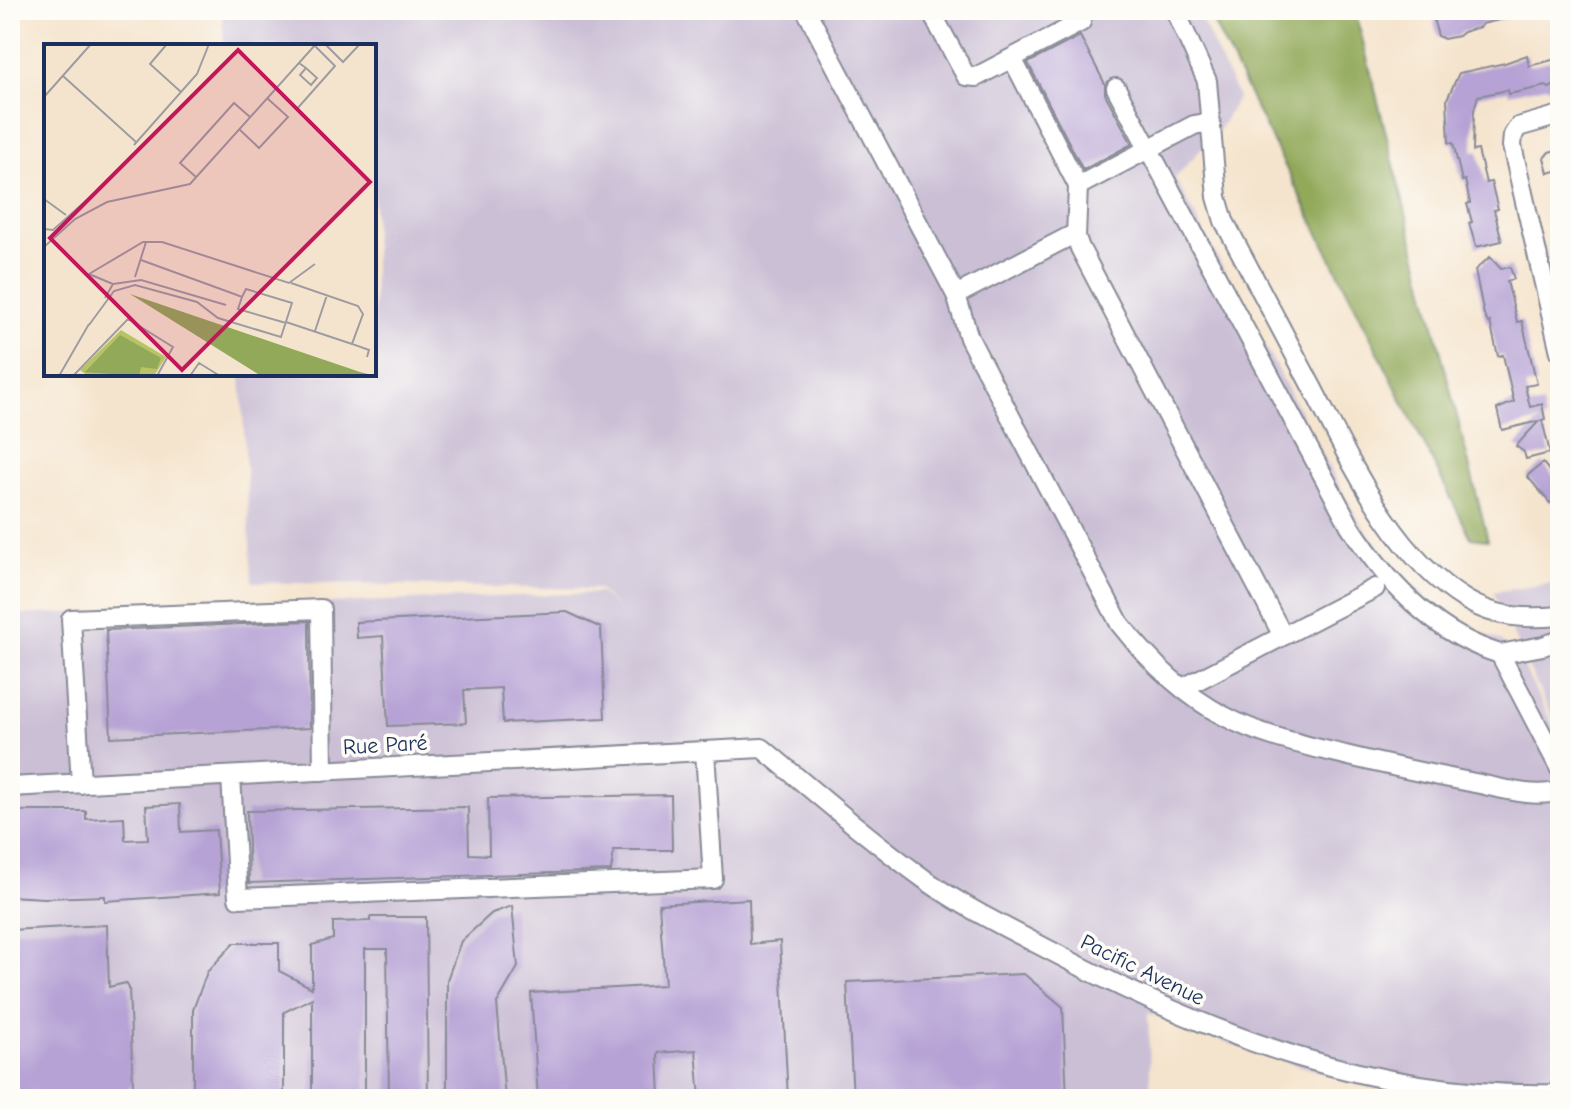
<svg xmlns="http://www.w3.org/2000/svg" width="1570" height="1109" font-family="'Comic Neue',sans-serif">
<style>
.industrial{fill:#cbbfd5}
.forest{fill:#92a95a;stroke:#566c5c;stroke-width:2}
.building{fill:#b6a2d5}
.lines{fill:none;stroke-linecap:round;stroke-linejoin:round}
.minor-casing{stroke:#888a96;stroke-width:22}
.minor{stroke:#fff;stroke-width:18}
.labels{text-anchor:middle;stroke-width:7;stroke-linejoin:round;paint-order:stroke}
.street-label{font-size:22px;fill:#1b2f5e;stroke:#fdfcf7}
.inset-road{fill:none;stroke:#9e9ca1;stroke-width:2}
.view{fill:#c2185b;fill-opacity:0.15;stroke:#c2185b;stroke-width:4}
.inset-edge{fill:none;stroke:#1b2f5e;stroke-width:4}
</style>
<rect width="100%" height="100%" fill="#fdfcf7"/>
<filter id="ink" filterUnits="userSpaceOnUse"><feTurbulence type="fractalNoise" baseFrequency=".0125" numOctaves="2"/><feDisplacementMap in="SourceGraphic" scale="16" xChannelSelector="R" yChannelSelector="G"/><feConvolveMatrix kernelMatrix="1 2 1 2 8 2 1 2 1" color-interpolation-filters="sRGB"/></filter>
<filter id="wash" filterUnits="userSpaceOnUse"><feTurbulence type="fractalNoise" baseFrequency=".006" numOctaves="4" result="noise"/><feDisplacementMap in="SourceGraphic" scale="32" xChannelSelector="R" yChannelSelector="G"/><feGaussianBlur stdDeviation="1.8" result="paint"/><feColorMatrix in="noise" values="0 0 0 0 0 0 0 0 0 0 0 0 0 0 0 0 0 1.4 0 .05"/><feComposite in="paint" operator="in"/></filter>
<g filter="url(#wash)">
<rect width="100%" height="100%" fill="#f5e4cd"/>
<path class="industrial" d="M222 10H1197L1238 97 1220 128 1175 178 1358 520 1404 577 1441 610 1462 625 1501 641 1523 666 1560 739V1099H1441L1373 1087 1252 1052 1148 1013 1151 1099H10V615L600 593 620 611 598 589 252 582 241 374H374V46H224Z
M1560 582V734L1493 592Z"/>
<path class="forest" d="M1207 10H1355L1488 540 1471 538Z"/>
<g id="blocks">
<path class="building" d="M1452 10H1522L1523 14 1482 24 1480 27 1463 32 1458 36 1444 39 1438 36 1434 22 1437 17 1453 13Z
M1080 36 1105 84V94L1132 144 1083 170 1028 63Z
M1527 55 1529 66 1560 58V83L1549 88 1546 86 1509 94 1508 90 1478 96 1474 110 1473 151 1478 150 1486 183 1491 182 1498 209 1494 210 1502 241 1476 247 1469 223 1472 222 1467 204 1470 203 1465 180 1462 181 1453 143H1449L1447 99 1459 73 1505 63Z
M1560 149V170L1548 173 1544 158 1549 152Z
M1490 257 1501 269 1510 267 1514 279 1507 281 1517 322 1522 321 1537 384 1525 386 1530 407 1542 404 1545 419 1542 420 1550 453 1526 459 1524 452 1516 446 1539 421 1502 430 1497 409 1514 402 1503 355 1498 356 1490 322 1488 323 1484 315 1475 270Z
M1543 463 1560 484V495L1550 503 1527 476Z
M567 612 601 628 605 718 503 723 501 688 464 690 466 723 388 726 383 636 357 638 356 622Z
M309 621 310 728 111 737 106 630Z
M671 795 672 850H614L611 871 249 883 247 811 468 807 469 854 489 855 488 798Z
M180 804 181 832 216 830 220 893 105 901V896L44 898 10 896V811H86V819L124 817 125 840 148 839 146 806Z
M749 899 750 944 780 941 788 1099H700L696 1050 658 1053 660 1099H538L531 993 665 985 659 904Z
M512 906 518 967 497 1003 505 1099H450L447 1096V980L461 941 492 913Z
M370 917H426L428 1099H389L387 949H365V1099H312V998L284 1012V1099H193V1010L207 972 234 943H279V971L312 988V945L333 939V922L370 921Z
M107 925 109 987 126 983 129 988 133 1085 118 1094V1099H14L10 930Z
M1024 974 1063 1007 1067 1099H853L847 982Z"/>
</g>
</g>
<g filter="url(#ink)">
<use href="#blocks" fill-opacity="0" stroke="#888a96" stroke-width="2"/>
<g class="lines">
<g class="minor-casing">
<path id="minor" d="M806 10 956 295 969 338 981 361 1120 624C1149 661 1182 694 1224 716 1261 736 1304 745 1345 755 1386 765 1428 774 1470 782 1497 787 1533 799 1560 791
M930 10 966 76 976 77 1012 58 1078 186 1076 237 1080 248 1283 636
M1175 10 1207 81 1217 197 1224 221C1254 277 1283 333 1313 389 1351 462 1393 556 1466 600 1496 618 1526 619 1560 616
M1012 58 1081 22 1074 10
M1116 88 1350 526C1386 582 1434 634 1500 654
M1560 115 1518 127 1513 135 1512 146 1560 352
M1078 186 1194 125 1211 122
M956 295 1076 233
M1560 640 1543 646 1500 654 1560 769
M1183 688 1375 588
M231 776 238 898 713 879 705 751
M81 784 71 619 321 609 323 771
M10 787 762 748C816 793 870 840 927 881 967 909 1011 930 1053 952 1213 1037 1377 1099 1560 1094"/>
</g>
<use href="#minor" class="minor"/>
</g>
</g>
<g class="labels">
<g class="street-label">
<text transform="translate(385 744) rotate(-3)" y="8">Rue Paré</text>
<text transform="translate(1143 969) rotate(26)" y="8">Pacific Avenue</text>
</g>
</g>
<g transform="translate(44 44)">
<rect width="332" height="332" fill="#f5e4cd"/>
<path d="M77 286 122 313 110 332H44L36 326Z" fill="#b8c365"/>
<path d="M86 250 316 328 332 332H217ZM76 291 117 314 113 325 97 323 95 332 41 328Z" fill="#92a95a"/>
<path class="inset-road" d="M123 0 106 20 137 48M281 0 299 18 316 0M255 19 262 24 273 34 267 41 256 31 262 24M19 32 92 98M0 53 47 0M252 66 291 22 271 2M195 85 215 104 244 73 223 54M90 101 153 30 165 0M152 133 136 119 190 59 206 73M0 155 22 171M0 185 9 186 45 154M0 203 31 175 63 158 146 140 272 0M91 233 102 198M247 239 314 262 319 270 308 300 325 306 323 313M69 240 97 236 182 261M198 253 194 265 242 279M61 254 69 240 45 230 99 198H118L245 239 271 220M242 278 308 300M45 281 70 247 91 241 153 258 174 274 237 293 248 259 202 245 198 253 193 251 97 216M271 287 283 251M15 332 45 280M29 332 84 275 129 303 113 332M146 332 155 319 176 332"/>
<path class="view" d="M194 6 326 138 138 326 6 194Z"/>
<rect width="332" height="332" class="inset-edge"/>
</g>
<rect width="1570" height="1109" fill="none" stroke="#fdfcf7" stroke-width="40"/>
</svg>
